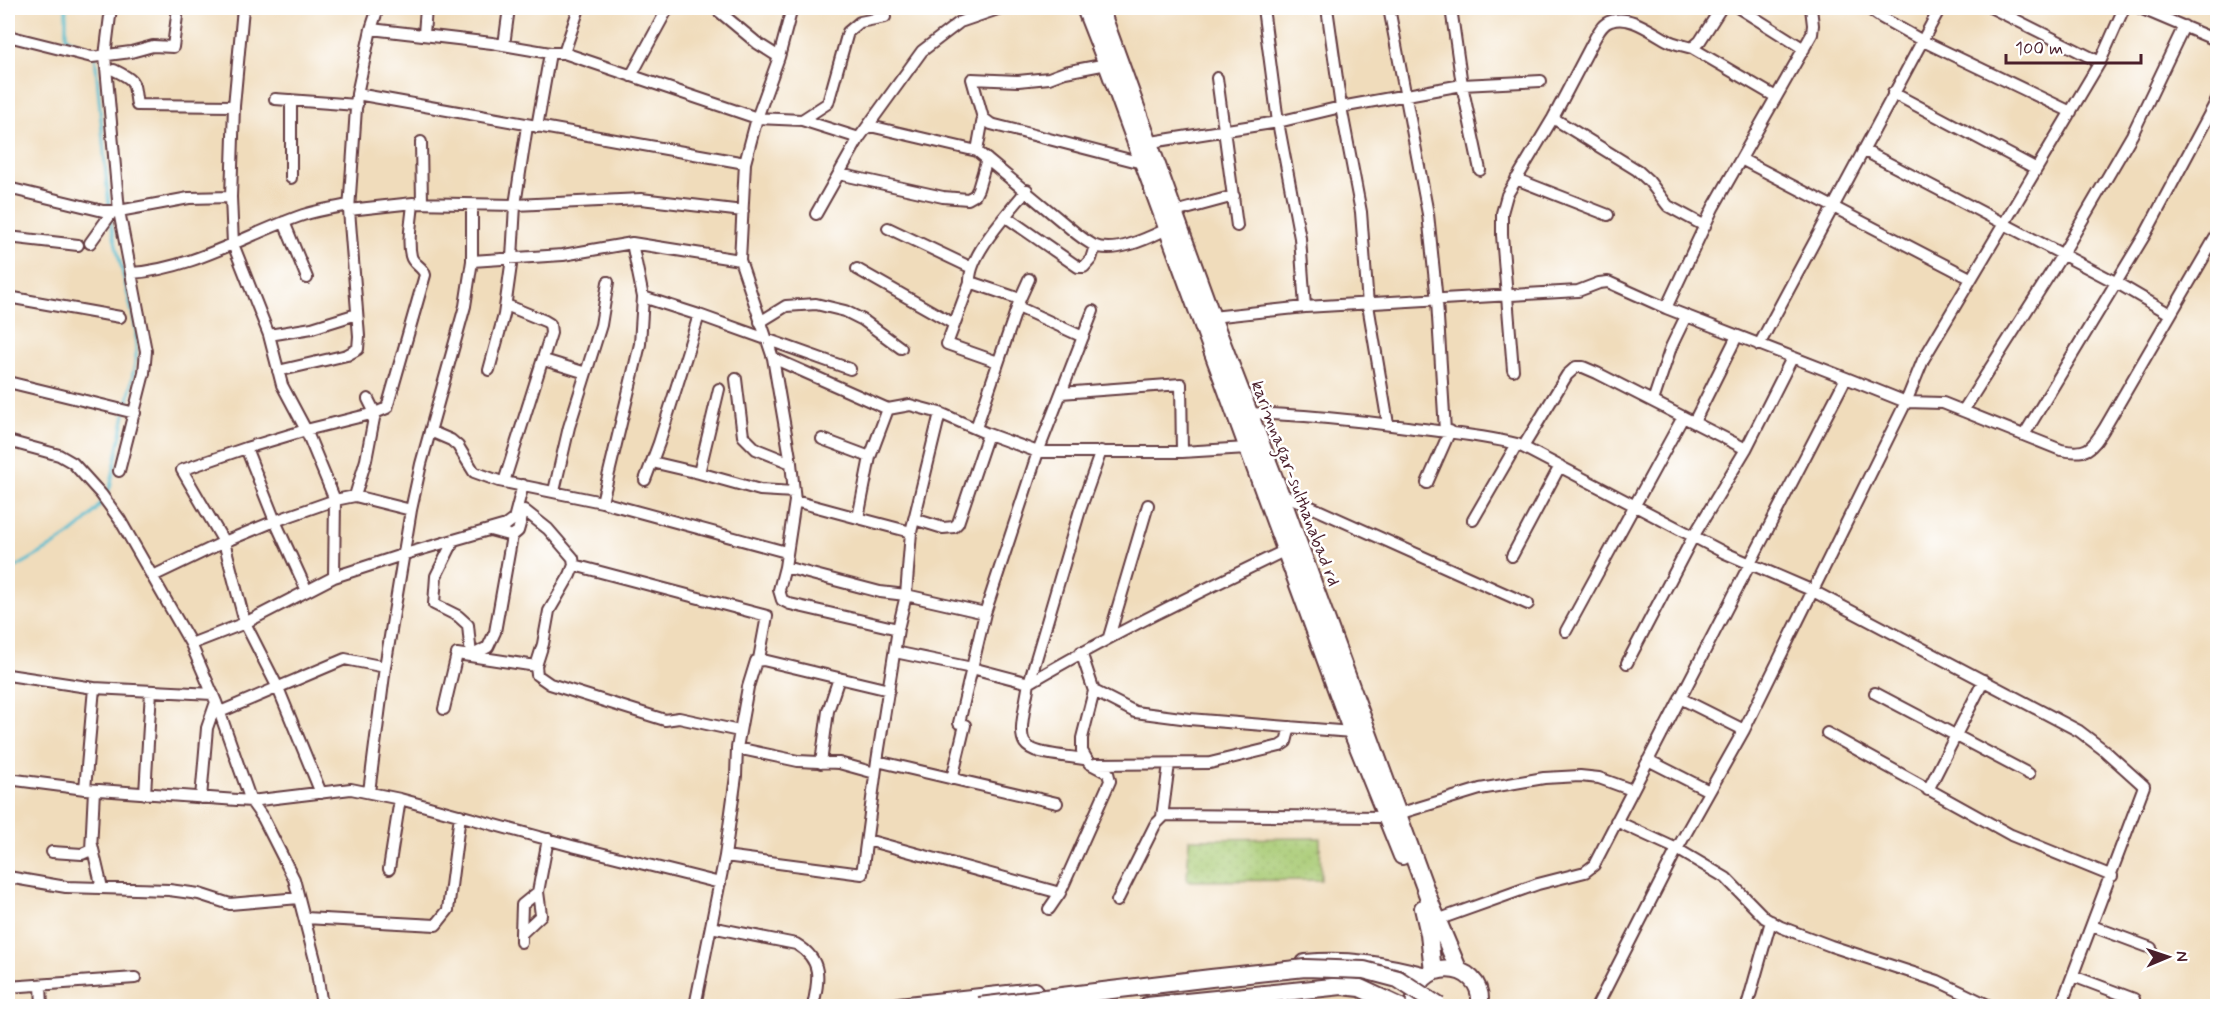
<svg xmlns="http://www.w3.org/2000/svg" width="2225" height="1014" font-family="Mynerve,sans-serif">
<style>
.park{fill:url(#park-dots);stroke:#7a7550;stroke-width:1.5}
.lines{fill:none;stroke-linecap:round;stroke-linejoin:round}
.stream{stroke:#53bcd0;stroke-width:3}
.minor-casing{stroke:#633b41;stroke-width:14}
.highway-casing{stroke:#633b41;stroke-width:20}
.minor{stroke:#fff;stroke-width:10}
.highway{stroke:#fff;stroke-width:16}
.highway-bridge-casing{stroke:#633b41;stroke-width:20;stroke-linecap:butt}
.highway-bridge{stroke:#fff;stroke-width:16}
.labels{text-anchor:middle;stroke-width:5;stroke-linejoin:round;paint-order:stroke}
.street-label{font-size:18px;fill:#4a1f2b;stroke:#fff}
</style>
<defs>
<pattern id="park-dots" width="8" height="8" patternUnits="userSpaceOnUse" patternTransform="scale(1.5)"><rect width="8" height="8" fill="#a9cb74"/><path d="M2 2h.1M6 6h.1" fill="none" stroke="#93ae65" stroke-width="1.8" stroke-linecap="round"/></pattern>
</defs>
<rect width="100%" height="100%" fill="#fff"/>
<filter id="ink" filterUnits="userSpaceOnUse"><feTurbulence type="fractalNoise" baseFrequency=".0167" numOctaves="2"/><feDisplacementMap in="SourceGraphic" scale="12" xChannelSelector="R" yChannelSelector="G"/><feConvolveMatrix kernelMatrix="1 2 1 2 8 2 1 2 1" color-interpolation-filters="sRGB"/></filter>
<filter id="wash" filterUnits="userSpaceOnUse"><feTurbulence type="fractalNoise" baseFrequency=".008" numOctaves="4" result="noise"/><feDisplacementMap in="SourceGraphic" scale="24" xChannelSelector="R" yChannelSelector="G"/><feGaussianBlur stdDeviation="1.35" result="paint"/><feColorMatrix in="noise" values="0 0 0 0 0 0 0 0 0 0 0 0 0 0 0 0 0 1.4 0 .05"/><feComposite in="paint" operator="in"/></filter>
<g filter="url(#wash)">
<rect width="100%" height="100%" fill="#f0dcbb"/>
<path class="park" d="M1320 838 1321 880 1187 881 1189 839Z"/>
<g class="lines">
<path class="stream" d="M66 8V37L91 51 95 55 109 207
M110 220 136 329V357L127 407
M106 494 110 488 125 414
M8 572C41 552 82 534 103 500"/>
</g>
</g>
<g filter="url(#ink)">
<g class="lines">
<g class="minor-casing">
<path id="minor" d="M111 8 105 56 119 211 146 351 144 373 119 471
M243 8 234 106 231 197 233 244 269 335 282 385 306 430 335 500 334 577
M378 8 371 29 492 43 550 53H564L757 118 745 163 740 260 773 358 791 463 795 501 785 567 880 592 906 595 985 613 1038 452H1182L1247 448
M715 8 757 43 779 57 792 8
M1263 8 1278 122 1300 238 1305 307
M1327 8 1341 107 1361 212 1368 305 1388 424
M1389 8 1428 214 1437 301 1445 431
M1451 8 1462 85 1480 170
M1739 8 1804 49
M1868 8 1882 18 1921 40 2071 112
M1992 8 2100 62 2124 8
M2140 8 2218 41
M424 34 426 8
M8 36 92 57 131 52 153 46 173 47 178 8
M504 45 509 8
M1692 48 1776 97
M564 53 579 8
M779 57 757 118 802 120 859 138
M1107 64 1065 72 1049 78 1018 81 972 79 983 118 991 124 1142 163
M114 70C137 81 133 81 137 105L234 106
M631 76 668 8
M1217 78 1237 226
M1893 93 2035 168
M357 94 745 163
M275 99 357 105
M1553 118 1637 170 1649 181 1668 206 1705 226
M802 120 828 103 848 32 860 22 885 17
M870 126 977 151 1077 234C1082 238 1088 242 1093 245 1114 255 1148 238 1167 229
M537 127 550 53
M421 142 422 203
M1145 143 1278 122 1341 107 1462 85 1541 81
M1863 150 2117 283 2170 314
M977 151 983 118
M1741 159 1970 278
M839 174 943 197 968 199 975 195 978 189 987 159
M291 178V100
M1516 179 1608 215
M8 188 103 211H119L189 198 231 197
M472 205V261L563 255 632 243 740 260
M349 210 413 203 515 205 641 199 743 211
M1175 212 1234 196
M816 214 859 138 922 51 960 22 1001 8
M1006 217 1078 267H1084L1091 259 1095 246
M284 222 307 278
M888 228 972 268
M8 237 78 245
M90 243 113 211
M632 243 643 297 699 315 850 369
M857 269 954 324
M131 273C193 269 245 235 303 215 318 210 333 208 349 205
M970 282C968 255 1010 211 1027 190
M8 297 120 317
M1018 307 1083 337
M1666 308 1713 208 1812 34 1813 25 1811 8
M1212 317 1305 307 1578 291 1599 283 1608 282 1666 308 1846 378
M760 322 786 306 816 304 845 311 863 320 901 348
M269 335 312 328 357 314
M1759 345 1940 8
M773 358 888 409
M544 360 586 373
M998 362 947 344 970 282 1020 299
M489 370 504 315 512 258 515 205 527 126
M1513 370 1502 235V213L1507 195 1553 118 1595 38C1599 31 1603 23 1611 21 1630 14 1653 33 1669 41 1676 44 1684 46 1692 48L1700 41 1721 8
M278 371 347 355 358 349 359 336 349 210 357 94 371 29
M736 379 743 436 756 449 791 463
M8 382 135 413
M1061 393 1181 384 1182 452
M1653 401 1671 347 1686 316
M1963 411 2062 255 2132 135 2184 26
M1249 413C1302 415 1354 420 1407 427 1444 432 1480 435 1517 444L1725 553 1811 590 2079 731 2104 750 2144 786 2061 1006
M1694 422 1737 336
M976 428 1020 299 1029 279
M430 431 451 440 458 446 474 472 499 481 602 502 786 552
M2024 435 2146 233 2218 98
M8 441 59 455 73 463 101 494 120 520 191 644 216 702 251 801 263 818 294 879 315 960 322 1006
M1523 447 1567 375 1576 367H1583L1597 373 1746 449
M246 448 182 470 224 542 245 623 278 688 321 793
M1101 451 1080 510 1029 683C1112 634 1199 592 1286 550
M870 457 888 409 910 405 940 413
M652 462 699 473 760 490 794 492
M699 473 719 389
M645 480 659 443 699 315
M504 482 551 333 550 324 545 321 506 305
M1427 483 1450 431
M554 491 569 427 601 325 608 282
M1280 493 1528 604
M355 496 366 460 375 413 368 399
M795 501 858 518 870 457 822 439
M602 502 640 344 643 297
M914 519 943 528 954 527 958 523 988 434
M1473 520 1517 444
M490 530 512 536 518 531 524 510 548 529 573 558 574 565 570 575 549 611 543 644 536 666 537 675 550 684 665 720 679 718 739 731
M911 532 940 413 988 434 1038 452 1093 311
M454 540 436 576 434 604 458 616 468 625 471 656 488 647 495 632 512 536
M1512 556 1560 466
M574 565 767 616 759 659
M785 567 779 590 782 600 790 604 898 629
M153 576 224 542 275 521 335 500 355 496 411 510
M307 591 275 521 246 448 306 430 375 413 387 408 425 275C423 266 413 265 411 256 407 240 412 219 413 203
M1566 631 1683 417
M1109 637 1148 505
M191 644 245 623 334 577 405 554 506 525 514 519 523 485
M895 652 972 668 1029 683C1016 754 1014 749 1084 759
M1627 663 1693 537 1746 449 1792 358
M8 675 94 688
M1094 691 1135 712 1189 719 1352 732
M1875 693 2029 774
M1680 698 1744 730
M444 709 457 654 536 666
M220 712 345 659 385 667
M959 723 985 613
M1827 733 2011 835 2112 876
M737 748 798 761 839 763 875 773
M1648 760 1709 791
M877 761 1057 803
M821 763 828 711 839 678
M1095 764 1210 763 1280 746 1286 742 1290 727
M8 779 85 789 94 688 213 694
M952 779 965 725
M85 789 251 801 351 789 400 799 389 869
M1928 790 1984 680
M369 792 385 667 411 510 421 464 465 306 472 261
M145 794 151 691
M201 798 207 728 216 702
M400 799 572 846 720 883
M1398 814 1480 789 1544 778 1580 776 1599 778 1632 790
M1162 817 1169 764
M1616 821 1677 849 1744 730 1906 402 1923 360 2100 62
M867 840 1060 893
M92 845 102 888
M52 852 82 854 91 850 94 790
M725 856 736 776 737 748 748 687 756 661 763 660 889 690
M8 877 66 887 169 890 199 894 230 904 299 898
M538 892 548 839
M1117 901 1155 825 1165 815 1386 817
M1049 909 1060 893 1110 781 1108 773 1089 763 1082 751V738L1094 691 1081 652
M305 918 436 925 448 910 460 815
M1437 920 1538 884 1585 872 1594 865 1846 378 1906 402 1943 403 2061 450C2087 455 2091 450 2104 429L2218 233
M2092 926 2151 948
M711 927 796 944C823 960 819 979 813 1006
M521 942V934L541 915 538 892 522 905 521 934
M2073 976 2134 999
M41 985 42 1006
M8 987 135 978
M695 1006 725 856 862 874 877 761 898 629 906 595 911 532 858 518
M1597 1006 1677 849 1726 878 1765 918 1781 927 1831 946 1938 981 1990 1006
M1747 1006 1771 921"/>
</g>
<g class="highway-casing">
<path id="highway" d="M1085 8 1107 64 1352 732 1402 856
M1100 8 1212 317 1280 493 1432 907 1459 971
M1423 908 1429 934 1433 972
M1305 963C1349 959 1384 965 1426 976
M899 1006 1035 991
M1147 1006 1342 986 1360 988 1399 1006
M1415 1006C1410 957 1485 957 1480 1006"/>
</g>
<use href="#minor" class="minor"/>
<use href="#highway" class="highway"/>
<g class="highway-bridge-casing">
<path id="highway-bridge" d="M979 1006 1211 978 1305 968 1364 970 1398 979 1439 1006"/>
</g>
<use href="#highway-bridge" class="highway-bridge"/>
</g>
</g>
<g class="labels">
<g class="street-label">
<text transform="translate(1296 483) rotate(69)" y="6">karimnagar-sulthanabad rd</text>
</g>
</g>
<rect width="2225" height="1014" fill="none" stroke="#fff" stroke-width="30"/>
<g transform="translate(2168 957) rotate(88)" stroke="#ffffff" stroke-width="4.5" paint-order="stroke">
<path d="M0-4.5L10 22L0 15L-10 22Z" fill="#4a1f2b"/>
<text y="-9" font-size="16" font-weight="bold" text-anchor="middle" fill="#4a1f2b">N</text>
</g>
<path d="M2006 54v9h135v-9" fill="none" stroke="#4a1f2b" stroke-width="3"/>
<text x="2015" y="54" font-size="18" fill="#4a1f2b" stroke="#ffffff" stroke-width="4.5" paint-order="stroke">100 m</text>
</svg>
